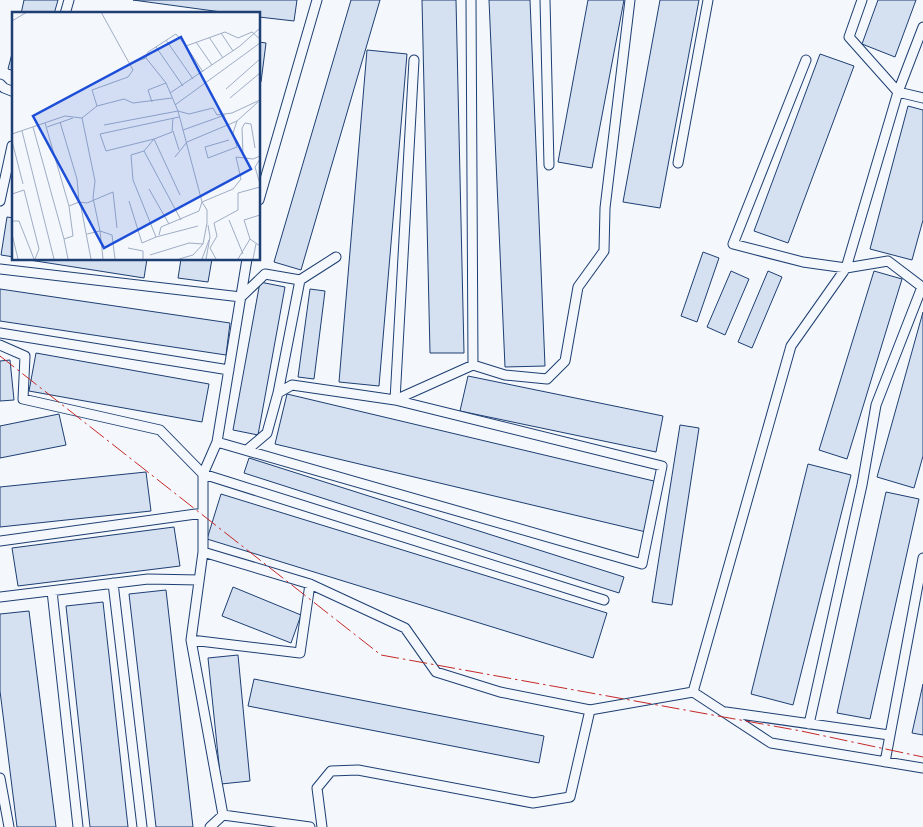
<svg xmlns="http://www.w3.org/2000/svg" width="923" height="827" font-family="'PT Sans',sans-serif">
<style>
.building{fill:#d5e0f0;stroke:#1d3f73}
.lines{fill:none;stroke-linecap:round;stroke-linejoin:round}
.lane-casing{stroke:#1d3f73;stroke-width:11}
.lane{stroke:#f4f7fb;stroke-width:9}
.power{stroke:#c62828;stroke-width:1;stroke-dasharray:18 4 2.5 4;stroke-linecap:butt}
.inset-road{fill:none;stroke:#9eadc5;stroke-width:1}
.view{fill:#1d4ed8;fill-opacity:0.15;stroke:#1d4ed8;stroke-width:2.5}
.inset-edge{fill:none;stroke:#1d3f73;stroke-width:2.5}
</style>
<rect width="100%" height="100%" fill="#f4f7fb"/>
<path class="building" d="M24 0H58L54 14H21Z
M133 0H297L294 21 259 17V14H236Z
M351 0H380L301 270 274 262Z
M422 0H456L464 353H430Z
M489 0H530L545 366 505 367Z
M588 0H624L592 168 558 162Z
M660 0H699L660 208 623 202Z
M878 0H916L895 57 862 44Z
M259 42 266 43 261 82H259Z
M14 46V71L8 69Z
M367 50 407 54 379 386 339 382Z
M820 54 854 66 788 243 754 231Z
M908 106 923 110V220L912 260 870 249Z
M7 217 14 218V257L1 255Z
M703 252 719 258 697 322 681 316Z
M23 259H147L144 278Z
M181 259H212L208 282 178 278Z
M731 271 749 279 725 335 707 327Z
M768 271 782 277 752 348 738 342Z
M874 271 902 279 847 459 819 450Z
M260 282 285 287 258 435 233 430Z
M0 289 230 323 226 355 0 321Z
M310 289 325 291 314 379 298 377Z
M923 312V456L914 488 877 477Z
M36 353 209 384 202 422 29 391Z
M10 360 14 400 0 401V361Z
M468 376 663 416 656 452 460 411Z
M287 394 658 482 646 532 275 444Z
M59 414 66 445 0 458V426Z
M680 425 699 428 672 605 652 602Z
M249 458 624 577 619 593 244 473Z
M808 464 851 475 793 705 751 694Z
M146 472 151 511 0 527V487Z
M886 492 919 499 870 719 837 713Z
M221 494 607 613 593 658 207 539Z
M174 527 180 566 18 586 12 548Z
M233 587 301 615 291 643 222 616Z
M166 590 193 827H156L129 594Z
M103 602 128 827H90L66 606Z
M29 611 56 827H17L0 691V614Z
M238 655 250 781 221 784 208 658Z
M254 679 544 736 539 763 248 706Z
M923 684V735L912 733Z"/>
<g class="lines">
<g class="lane-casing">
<path id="lane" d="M471 0 473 365
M545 0 549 165
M862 0 849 37 898 92 923 27
M65 14 69 0
M806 60 733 244 803 262 846 268 888 261 922 287
M0 84 4 88 14 92
M678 163 708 0
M259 200 317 0
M0 201 12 146H14
M0 269 241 297 265 274 300 280 336 257
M0 333 229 370
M0 345 25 356 23 399 160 430 203 474 604 600
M278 393 300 280
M217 442 642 564 662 466 395 400 414 60
M247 450 267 433 278 393 292 385 395 400 473 365 505 375 547 379 565 361 578 287 604 251 605 208 630 0
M0 541 203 513
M203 552 310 584 405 628 436 672 500 692 590 710 570 797 533 803 358 770 331 771 317 788 322 827
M113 583 142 827
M52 591 78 827
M0 597 148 579 199 580
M191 640 300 653 310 584
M693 692 771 743 923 768
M590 710 693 692 791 346 846 268 898 92 923 98
M726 712 889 735
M809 724 862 485 876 405 922 287H923
M885 762 923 558
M0 778 9 827
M223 815 191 640 203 552V474L217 442 247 259
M223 815 310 827
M210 827 223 815"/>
</g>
<use href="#lane" class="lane"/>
<path class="power" d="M0 356 381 655 801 731 923 757"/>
</g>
<g transform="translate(12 12)">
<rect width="248" height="248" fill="#f4f7fb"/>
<path class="inset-road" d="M89 0 121 58 116 65 80 78 85 94 112 87 121 91 160 86M0 9 15 0M209 21 221 39M197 25 211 46M154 28 181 67M184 30 200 53M174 34 191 60M144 35 171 74M134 46 154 71 166 99 190 190 195 198V211L191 232 177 231 138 243M117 52 134 46 136 40 164 22 174 34 213 20 226 26 240 20 248 27M214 77 248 47M158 81 228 34 248 16M218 86 248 61M140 90 136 78 154 71M163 93 248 31M167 105 88 122 94 139 142 127 168 183M161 106 160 120 142 127 132 139 119 143 121 168 144 225 186 214M48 110 65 167 67 190 57 194M33 111 57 194 61 224 52 227 56 247M92 113 166 99 177 102 201 96 205 103 220 101 248 88M21 115 52 227M35 115 61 106M171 118 213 103M10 119 42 247M161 119 167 138M0 122 53 104 70 106M217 128 193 135 196 146 225 135 221 121 225 109M0 129 11 172M132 139 169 208M231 143 230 116 233 111 239 112 243 136M163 145 175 130 225 109 246 90M248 147 243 155 248 172M137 177 157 212M0 182 12 178 27 237 23 247M117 189 130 231 144 225M67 190 75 191 101 180 105 216M69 195 79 247M217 208 231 242M0 209H7L22 247M0 222 6 247M75 222 88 219 81 186 83 169 70 106 85 94M147 223 149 215 187 199 190 190 221 177 229 167 224 145 241 147 248 144M238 227 232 208 248 203M116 236 131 239V247M91 247 88 219 100 223 103 247M167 247 181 243 191 232M190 247 197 228M194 247 198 225 196 213M204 247 198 236 205 224 202 211 226 198V181L248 175M226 247 238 227 248 234M241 247 244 232"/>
<path class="view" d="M169 25 239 157 92 236 21 104Z"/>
<rect width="248" height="248" class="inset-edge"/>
</g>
</svg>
